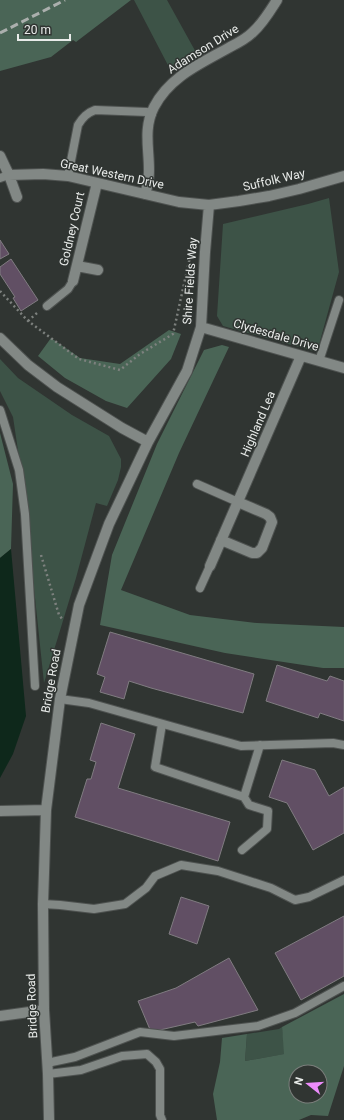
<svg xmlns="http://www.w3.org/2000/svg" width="344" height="1120" font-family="Roboto,sans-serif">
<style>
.green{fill:#3d5347}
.forest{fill:#4a6556;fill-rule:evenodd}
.water{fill:#0e281b}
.building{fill:#614f64;stroke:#807c81}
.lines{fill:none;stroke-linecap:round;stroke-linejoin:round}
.lane-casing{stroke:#4e5250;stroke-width:10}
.street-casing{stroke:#4e5250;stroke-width:12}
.path{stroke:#7d817e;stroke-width:2.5;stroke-dasharray:2 3;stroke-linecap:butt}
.lane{stroke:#828885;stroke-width:8}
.street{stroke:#828885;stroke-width:10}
.rail{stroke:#abafad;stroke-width:3;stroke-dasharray:8 4;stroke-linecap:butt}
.labels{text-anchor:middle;stroke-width:3;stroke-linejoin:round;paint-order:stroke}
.street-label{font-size:12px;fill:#e8ebe9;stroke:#303532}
</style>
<rect width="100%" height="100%" fill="#303532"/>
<path class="green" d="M134 0H167L198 56 171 71Z
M329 198 339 272 317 352 223 326 217 316 223 224 308 204Z
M0 359 18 378 72 415 109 436 121 459V467L118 480 107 506 96 503 76 578 44 683 23 484 13 417 0 391Z
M282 1027 285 1054 245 1061 247 1034 279 1029Z"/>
<path class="forest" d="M0 0H131L76 42 73 40 51 57 0 71Z
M169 330 181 334 171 359 127 408 106 401 65 378 38 356 51 338 80 358 120 364Z
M222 345 229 347 179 453 121 590 190 615 257 623 344 627V668H323L225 653 100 625 112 555 157 444 204 350Z
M0 433 13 484 11 549 0 558Z
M344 994V1066L328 1116 311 1115 299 1120H217L213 1094 220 1062 222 1038 247 1034 245 1061 284 1054 282 1027ZM296 1072H320V1096H296Z"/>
<path class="water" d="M11 549 26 716 13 754 0 778V558Z"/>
<path class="building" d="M0 240 9 254 0 259Z
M11 259 38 300 21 311 13 298 15 297 0 274V267Z
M110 632 254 674 243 713 151 688 129 681 124 699 100 692 105 677 97 674Z
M277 665 327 681 330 676 344 681V721L320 713 318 718 266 701Z
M101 723 135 734 118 788 230 822 218 861 75 817 87 779H91L96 762 90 760Z
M282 760 315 770 329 796 344 787V833L313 850 287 803 269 797Z
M181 897 209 906 197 944 169 934Z
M344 916V976L301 1000 275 953Z
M229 958 258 1010 198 1026 195 1022 151 1032 138 1001 176 988Z"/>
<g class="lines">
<g class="lane-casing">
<path id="lane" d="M68 176 78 125C83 117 87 113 95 110L147 112 152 114
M0 178 9 175
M47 306 68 289 73 281
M319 361 339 300
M0 410 19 470 25 514 35 686
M197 484 238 502
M200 588 210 566
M60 699 89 703 241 746 333 743 344 745
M162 724 155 767 244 797 260 745
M242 850 267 829 268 811 249 805 244 797
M43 904 60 905 94 909 125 904 146 888 155 876 181 865 218 871 271 888 295 900 309 897 344 880
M47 1063 75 1057 140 1032 174 1036 258 1026 295 1013 344 986
M48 1074 81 1070 122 1056 147 1054 156 1062 160 1069V1115L162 1120"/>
</g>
<g class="street-casing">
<path id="street" d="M0 156 9 175 43 174 68 176 179 202 209 205 239 201 269 196 299 189 344 176
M9 175 17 197
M145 194C156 164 139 136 154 107 170 76 202 63 230 47 238 43 247 38 253 32 263 23 270 11 277 0
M77 266 98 270
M73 281 97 183
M201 327 344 368
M0 338 28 365 57 387 122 428 148 442
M221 540 252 553H257L262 548 272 522 270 517 266 514 238 502
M210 566 301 356
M0 811 46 810
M0 1016 44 1010
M49 1120 48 1074 44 1010 43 904 46 810 60 699 79 605 109 524 148 442 187 371 201 327 205 252 209 205"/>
</g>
<path class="path" d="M0 291 28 321 79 359 120 370 140 354 173 334 190 257
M28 321 37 313
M41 555 59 615 63 620"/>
<use href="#lane" class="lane"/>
<use href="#street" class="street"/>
<path class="rail" d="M0 33 65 0"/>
</g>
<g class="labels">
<g class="street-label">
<text transform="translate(203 49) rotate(-32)" y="4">Adamson Drive</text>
<text transform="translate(112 174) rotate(12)" y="4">Great Western Drive</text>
<text transform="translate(274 180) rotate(-13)" y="4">Suffolk Way</text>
<text transform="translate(72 229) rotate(-77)" y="4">Goldney Court</text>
<text transform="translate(190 281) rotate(-86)" y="4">Shire Fields Way</text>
<text transform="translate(276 335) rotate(16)" y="4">Clydesdale Drive</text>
<text transform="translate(258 424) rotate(-67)" y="4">Highland Lea</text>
<text transform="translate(51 681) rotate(-80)" y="4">Bridge Road</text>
<text transform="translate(32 1006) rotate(-92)" y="4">Bridge Road</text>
</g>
</g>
<g transform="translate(308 1084) rotate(287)"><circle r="19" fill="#303532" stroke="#7a7e7b"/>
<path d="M0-3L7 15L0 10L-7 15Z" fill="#ec8cfb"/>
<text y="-6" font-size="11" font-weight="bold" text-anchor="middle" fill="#e8ebe9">N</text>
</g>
<path d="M18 34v6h52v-6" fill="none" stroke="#e8ebe9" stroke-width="2"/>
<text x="24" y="34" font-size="12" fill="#e8ebe9" stroke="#303532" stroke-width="3" paint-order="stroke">20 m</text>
</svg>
